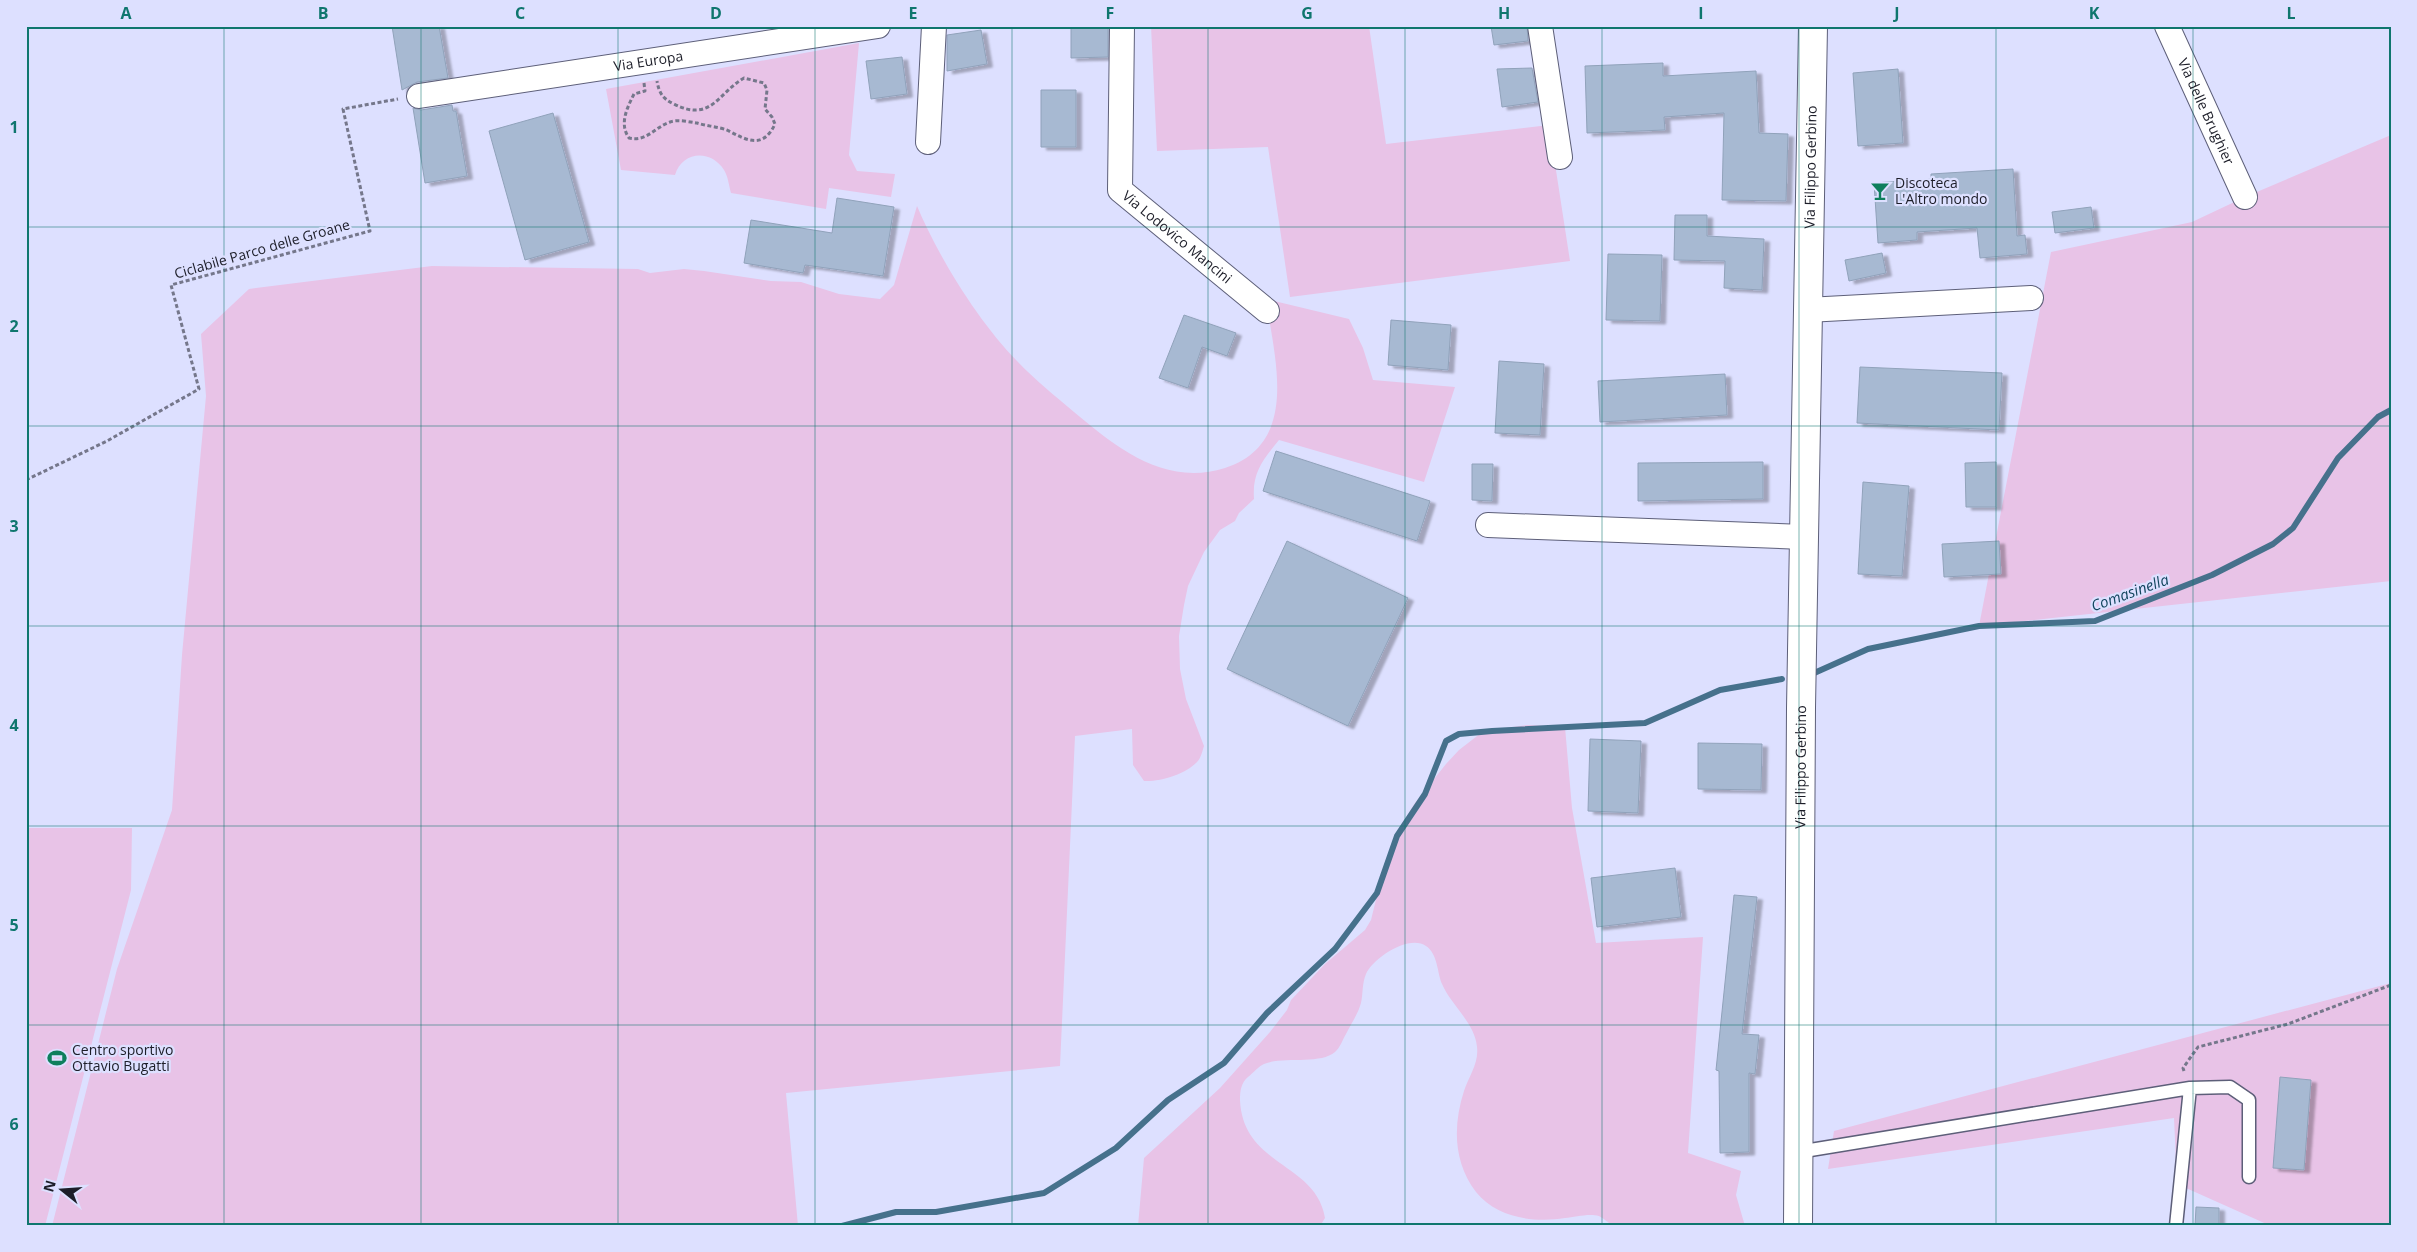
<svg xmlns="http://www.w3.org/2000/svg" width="2417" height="1252" font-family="'Open Sans',sans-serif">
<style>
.green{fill:#e8c3e7}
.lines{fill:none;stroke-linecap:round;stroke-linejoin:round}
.stream{stroke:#46718c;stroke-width:6}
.building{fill:#a7b9d2;stroke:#90a2ba;filter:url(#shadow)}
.lane-casing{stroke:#5d5f79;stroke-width:15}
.street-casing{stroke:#5d5f79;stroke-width:26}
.secondary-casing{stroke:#5d5f79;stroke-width:30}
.path{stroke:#75778b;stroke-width:3;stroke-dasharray:4 2.5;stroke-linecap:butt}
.lane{stroke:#fff;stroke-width:12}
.street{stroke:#fff;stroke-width:24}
.secondary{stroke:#fff;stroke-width:28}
.grid{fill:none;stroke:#0f766e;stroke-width:1;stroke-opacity:0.55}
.labels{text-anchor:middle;stroke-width:4.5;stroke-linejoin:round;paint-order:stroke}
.street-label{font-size:14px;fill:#1d1e29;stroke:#dde0ff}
.poi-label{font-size:14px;fill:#1d1e29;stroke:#dde0ff;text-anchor:start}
.water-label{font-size:15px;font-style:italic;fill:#12455e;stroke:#dde0ff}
.neatline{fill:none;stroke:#0f766e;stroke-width:2}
.grid-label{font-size:16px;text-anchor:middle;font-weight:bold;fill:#0f766e}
</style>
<defs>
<filter id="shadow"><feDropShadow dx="5.5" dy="3" stdDeviation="1" flood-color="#0004"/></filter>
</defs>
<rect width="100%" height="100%" fill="#dde0ff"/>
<path class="green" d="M1151 26H1369L1386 144 1549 125 1570 261 1290 297 1268 147 1157 151Z
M859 43 849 155 857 171 895 174 891 197 829 188 826 209 731 193C729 186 728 176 724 170 711 149 682 151 675 175L621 170 606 89Z
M2391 135V581L1979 626 2051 252 2192 222 2245 197Z
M917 206C939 258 978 321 1017 361 1035 380 1054 395 1074 412 1117 448 1165 487 1225 468 1301 443 1274 357 1266 299L1349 319 1363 348 1373 380 1455 387 1424 482 1279 440C1263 460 1252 472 1254 499L1239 513 1235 521 1220 530 1204 552 1188 586 1184 605 1179 636 1180 669 1186 699 1204 746C1202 752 1201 758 1197 762 1186 774 1160 782 1144 781L1133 765 1132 729 1075 736 1060 1066 786 1093 798 1226H52L117 969 172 810 182 655 206 396 201 334 249 289 432 266 638 269 650 273 684 269 704 271 771 281 801 282 839 294 880 299 894 285Z
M1528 725 1565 727 1572 808 1596 943 1703 937 1688 1153 1741 1171 1736 1195 1745 1226H1613C1609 1223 1603 1218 1599 1216 1589 1213 1575 1217 1565 1218 1534 1223 1497 1218 1476 1192 1453 1162 1453 1125 1464 1091 1469 1076 1479 1063 1477 1047 1475 1023 1451 1005 1442 984 1437 972 1438 954 1426 946 1409 934 1373 958 1366 974 1362 983 1363 994 1361 1003 1358 1014 1351 1024 1346 1034 1343 1039 1340 1048 1335 1052 1320 1065 1283 1056 1264 1064 1259 1066 1253 1073 1248 1077 1241 1083 1240 1091 1240 1100 1243 1167 1316 1162 1325 1218L1320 1226H1138L1144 1158 1220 1088 1270 1032 1287 1010 1291 1000 1325 964 1365 930 1371 920 1386 859 1398 830 1415 803 1446 764 1459 750 1481 733 1491 730Z
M26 828H132L131 890 45 1226H26Z
M2391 983V1226H2271L2177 1184 2174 1118 1828 1169 1834 1131Z"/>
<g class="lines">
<path class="stream" d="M1812 674 1868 649 1979 626 2095 621 2212 575 2273 544 2293 528 2338 458 2378 417 2391 410
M842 1226 896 1212H936L1044 1193 1116 1148 1168 1100 1224 1063 1267 1013 1335 949 1377 893 1397 836 1425 794 1446 741 1459 734 1492 731 1645 723 1720 690 1782 679"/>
</g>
<path class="building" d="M392 26H439L448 78 417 82 402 90Z
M1071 26H1108V57L1071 58Z
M1491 26H1527L1528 41 1494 45Z
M981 30 987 64 947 71V35Z
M902 57 907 94 871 99 866 61Z
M1663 63V76L1756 71 1759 133 1788 134 1786 201 1722 200 1724 113 1664 117 1665 130 1587 133 1585 66Z
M1532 68 1538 102 1502 107 1497 69Z
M1898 69 1903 143 1858 146 1853 73Z
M1041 90H1076V147H1041Z
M452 105 453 111H456L467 176 425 183 413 108 421 110Z
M553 113 589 242 525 260 489 131Z
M2013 169 2017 236 2025 235 2027 254 1980 258 1977 228 1917 232V240L1878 243 1874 183 1931 179V174Z
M837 198 894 207 883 276 805 265 803 273 744 263 751 220 832 233Z
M2091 207 2094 228 2055 233 2052 212Z
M1675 215H1707V236L1764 239 1762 290 1724 288 1725 261 1674 260Z
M1882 253 1886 273 1849 281 1845 260Z
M1608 254 1662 255 1660 321 1606 320Z
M1184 315 1236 333 1227 356 1202 347 1188 388 1159 378Z
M1391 320 1451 325 1448 370 1388 365Z
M1499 361 1544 364 1540 435 1495 433Z
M1860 367 2002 373 1999 430 1857 423Z
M1725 374 1727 415 1600 422 1598 381Z
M1276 451 1430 501 1417 541 1263 491Z
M1763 462V499L1638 501V463Z
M1996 462V507H1966L1965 463Z
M1472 464H1493L1492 501 1472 500Z
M1863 482 1909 486 1902 576 1858 574Z
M1287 541 1408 598 1348 726 1227 669Z
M1999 541 2001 574 1944 577 1942 544Z
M1590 739 1641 741 1638 813 1588 811Z
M1698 743 1762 744 1761 790 1698 789Z
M1675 868 1681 917 1597 927 1591 878Z
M1734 895 1757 897 1742 1034 1759 1035 1755 1074 1749 1073V1152L1720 1153 1719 1071 1716 1070Z
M2280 1077 2311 1080 2304 1170 2273 1168Z
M2196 1207 2219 1208V1226H2195Z"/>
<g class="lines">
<g class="lane-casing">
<path id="lane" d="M1798 1152 2190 1088 2230 1087 2249 1100V1177
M2176 1226 2190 1088"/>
</g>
<g class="street-casing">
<g id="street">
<path id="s1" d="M1122 26 1120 190 1267 311"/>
<path d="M1540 26 1560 157"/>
<path id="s2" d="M2167 26 2245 197"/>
<path id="s3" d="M419 96 878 26"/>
<path d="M928 142 934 26"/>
<path d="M1807 310 2031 298"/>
<path d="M1488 525 1804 537"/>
</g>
</g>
<g class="secondary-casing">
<g id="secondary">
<path id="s4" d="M1798 1226 1801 708 1813 26"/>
</g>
</g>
<path class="path" d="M644 83 645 91 634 94C627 108 619 124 629 138 647 142 655 127 670 122 678 119 689 122 697 123 706 126 719 127 727 130 746 140 763 150 775 124L772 117 765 109 767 90 764 83 744 78C718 93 711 123 674 104 663 99 659 93 657 81
M26 480 107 441 199 389 171 285 370 231 343 109 398 99
M2184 1071 2183 1068 2198 1047 2288 1024 2391 985"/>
<use href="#lane" class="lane"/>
<use href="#street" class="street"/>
<use href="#secondary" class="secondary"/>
</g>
<path class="grid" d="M224 26V1226M421 26V1226M618 26V1226M815 26V1226M1012 26V1226M1208 26V1226M1405 26V1226M1602 26V1226M1799 26V1226M1996 26V1226M2193 26V1226M26 227H2391M26 426H2391M26 626H2391M26 826H2391M26 1025H2391"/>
<defs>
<g id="bar-bare" transform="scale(1.5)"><path d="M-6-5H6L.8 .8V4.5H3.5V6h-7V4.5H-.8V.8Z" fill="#0e7f5c" stroke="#dde0ff" stroke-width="2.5" paint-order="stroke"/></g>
<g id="stadium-bare" transform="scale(1.5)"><path d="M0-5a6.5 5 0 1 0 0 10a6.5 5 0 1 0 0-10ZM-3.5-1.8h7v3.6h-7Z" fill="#0e7f5c" stroke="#dde0ff" stroke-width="2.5" paint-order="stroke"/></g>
</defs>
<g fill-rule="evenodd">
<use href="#bar-bare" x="1880" y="191"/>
<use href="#stadium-bare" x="57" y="1058"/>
</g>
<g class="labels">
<g class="street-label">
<text dy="5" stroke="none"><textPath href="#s3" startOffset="232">Via Europa</textPath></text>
<text dy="5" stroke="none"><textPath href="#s2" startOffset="94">Via delle Brughier</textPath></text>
<text dy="5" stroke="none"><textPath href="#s4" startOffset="1059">Via Filippo Gerbino</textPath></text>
<text dy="5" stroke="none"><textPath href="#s1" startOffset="238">Via Lodovico Mancini</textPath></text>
<text transform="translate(262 249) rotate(-16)" y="5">Ciclabile Parco delle Groane</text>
<text dy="5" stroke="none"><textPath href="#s4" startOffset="459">Via Filippo Gerbino</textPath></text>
</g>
<g class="poi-label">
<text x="1895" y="188">Discoteca<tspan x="1895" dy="16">L'Altro mondo</tspan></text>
<text x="72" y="1055">Centro sportivo<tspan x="72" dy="16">Ottavio Bugatti</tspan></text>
</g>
<g class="water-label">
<text transform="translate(2130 593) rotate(-20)" y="5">Comasinella</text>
</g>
</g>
<rect width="2417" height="1252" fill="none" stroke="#dde0ff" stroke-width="55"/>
<g transform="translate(62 1190) rotate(287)" stroke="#dde0ff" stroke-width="4" paint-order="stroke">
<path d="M0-4L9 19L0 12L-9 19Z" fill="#1d1e29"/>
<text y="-8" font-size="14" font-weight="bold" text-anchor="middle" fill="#1d1e29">N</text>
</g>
<rect x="28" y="28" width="2362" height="1196" class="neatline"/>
<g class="grid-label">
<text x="126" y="19">A</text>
<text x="323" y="19">B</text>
<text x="520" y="19">C</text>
<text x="716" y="19">D</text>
<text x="913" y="19">E</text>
<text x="1110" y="19">F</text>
<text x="1307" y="19">G</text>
<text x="1504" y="19">H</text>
<text x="1701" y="19">I</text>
<text x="1897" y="19">J</text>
<text x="2094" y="19">K</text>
<text x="2291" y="19">L</text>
<text x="14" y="133">1</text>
<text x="14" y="332">2</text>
<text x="14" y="532">3</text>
<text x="14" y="731">4</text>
<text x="14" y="931">5</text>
<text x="14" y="1130">6</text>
</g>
</svg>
